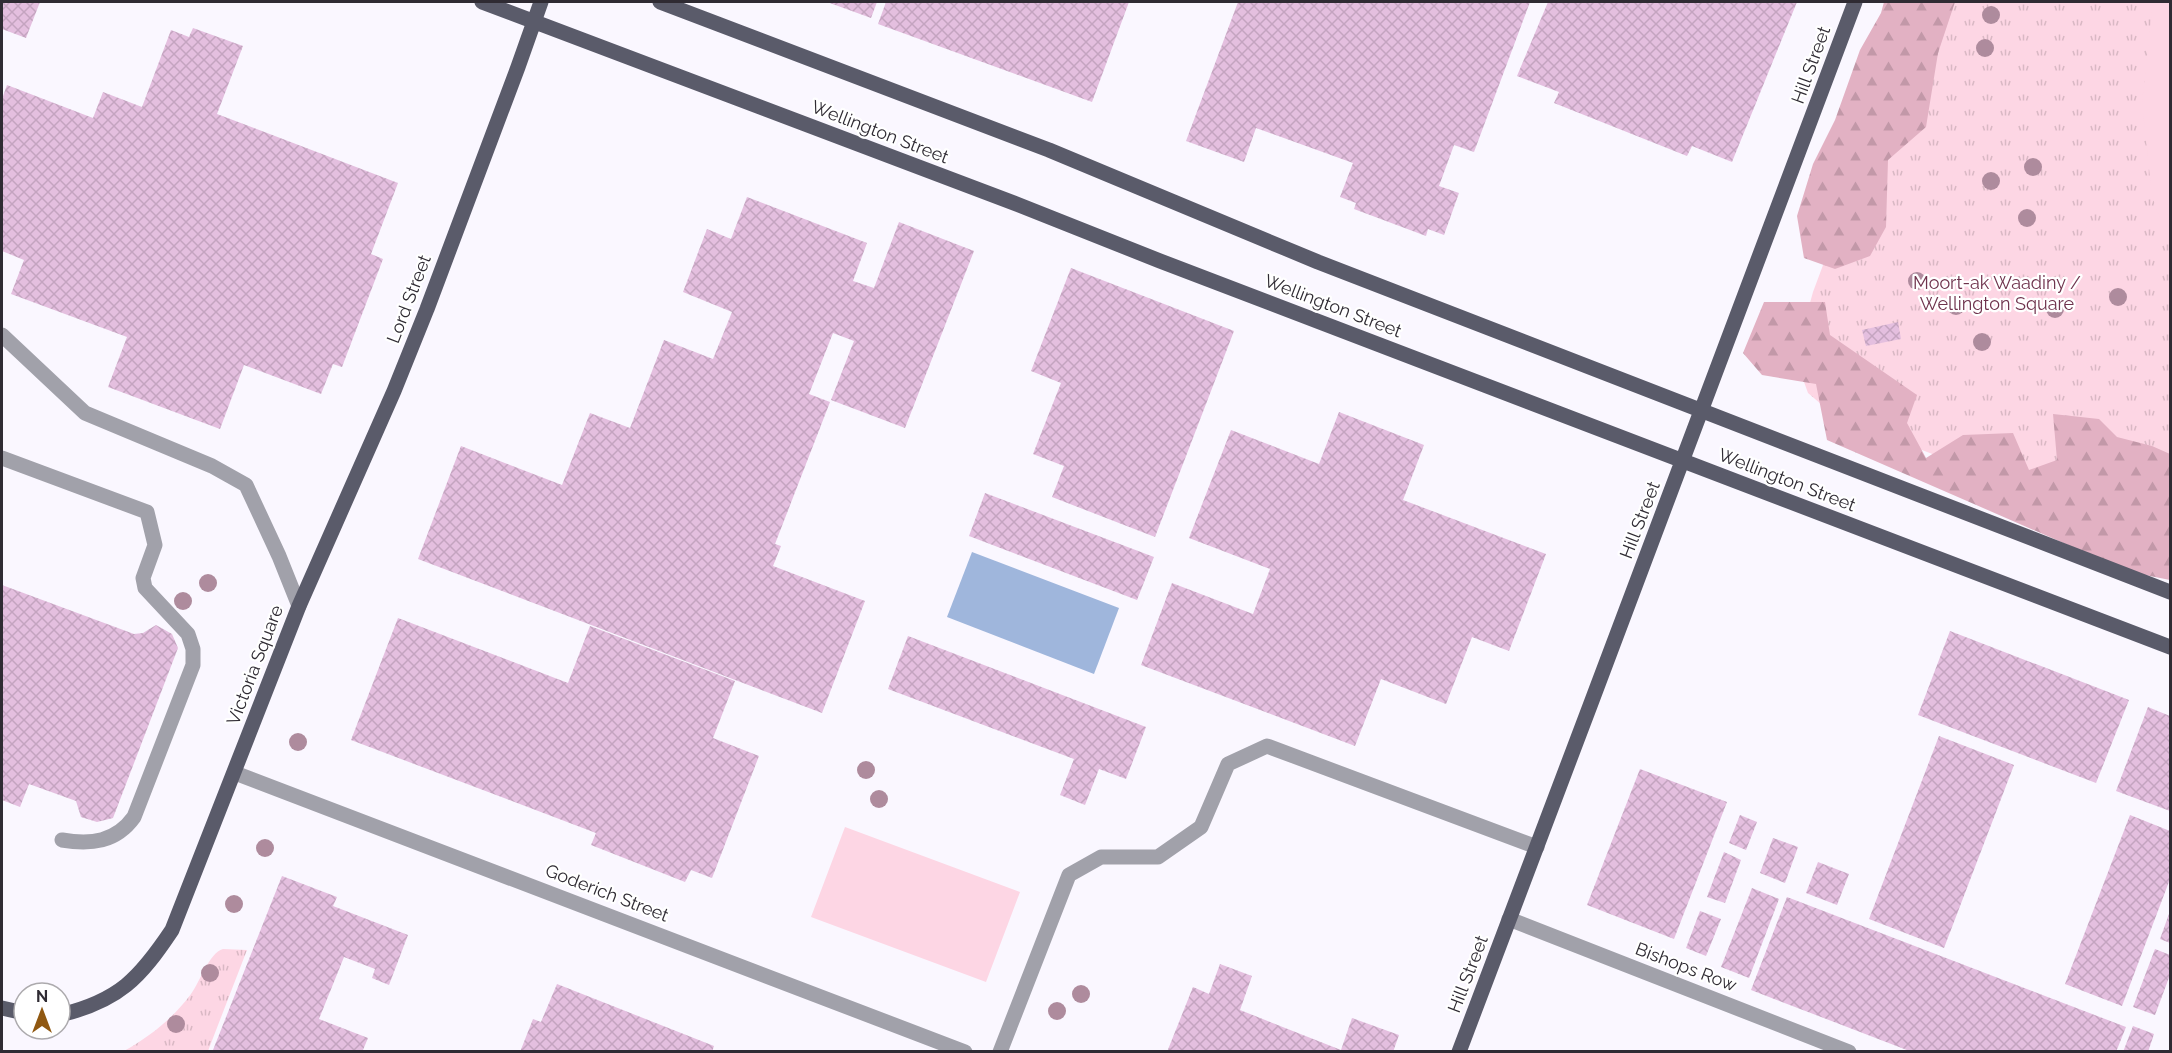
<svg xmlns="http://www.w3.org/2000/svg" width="2172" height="1053" font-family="Raleway,sans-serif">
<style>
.grass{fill:url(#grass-tufts)}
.forest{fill:url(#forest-firs)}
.garden{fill:#fdd6e4}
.water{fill:#9fb6dc}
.building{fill:url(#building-cross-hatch)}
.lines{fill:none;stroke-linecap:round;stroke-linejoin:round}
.minor{stroke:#a1a1aa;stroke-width:15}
.major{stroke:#5a5b6a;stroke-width:15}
.tree{fill:#ae8b9d}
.labels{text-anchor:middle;stroke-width:4.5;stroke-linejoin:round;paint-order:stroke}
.street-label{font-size:18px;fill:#2f2b33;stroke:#fff}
.park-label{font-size:18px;fill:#6f334d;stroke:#fff}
</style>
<defs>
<pattern id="grass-tufts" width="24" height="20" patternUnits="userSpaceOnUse" patternTransform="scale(1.5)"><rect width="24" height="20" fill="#fdd6e4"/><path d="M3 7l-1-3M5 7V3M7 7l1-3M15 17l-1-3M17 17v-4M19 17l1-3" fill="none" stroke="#d9b8c4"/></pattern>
<pattern id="forest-firs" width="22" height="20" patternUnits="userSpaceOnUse" patternTransform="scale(1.5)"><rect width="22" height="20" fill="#e2b1c3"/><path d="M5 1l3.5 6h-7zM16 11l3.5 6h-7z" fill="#c298a8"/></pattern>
<pattern id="building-cross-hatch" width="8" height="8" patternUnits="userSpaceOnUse" patternTransform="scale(1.5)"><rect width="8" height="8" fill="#e4bfdf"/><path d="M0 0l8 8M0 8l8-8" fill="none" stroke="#c4a4c0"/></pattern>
</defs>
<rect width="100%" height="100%" fill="#faf7ff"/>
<path class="grass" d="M1921 2H2170V547L1835 416 1808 393 1795 357 1813 292Z
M223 949 247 950 208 1051H124C151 1036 173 1018 191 994 200 982 209 953 223 949Z"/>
<path class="forest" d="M1884 2H1955L1938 53 1926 127 1888 160 1886 227 1870 256 1835 269 1804 258 1797 216 1813 164 1835 120 1860 50 1881 13Z
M1764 302H1825L1830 335 1917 395 1907 423 1926 458 1963 435 2013 433 2029 470 2057 460 2053 414 2099 419 2117 437 2152 446 2170 454V580L2130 572 1827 440 1816 384 1762 375 1743 353Z"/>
<path class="garden" d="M2153 2H2170V247L2152 196 2142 103Z
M845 827 1020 892 986 982 811 917Z"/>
<path class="water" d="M972 552 1119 608 1094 674 947 617Z"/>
<path class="building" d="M2 2H40L26 38 2 29Z
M827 2H877L871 18Z
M886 2H1129L1092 102 878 24Z
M1238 2H1530L1474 152 1454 145 1439 186 1459 193 1444 235 1428 229 1426 236 1354 209 1356 203 1340 197 1353 163 1256 128 1244 162 1186 141Z
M1548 2H1797L1732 162 1692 146 1687 156 1554 103 1559 92 1517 76Z
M193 28 243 46 217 114 398 183 371 254 383 259 342 367 333 364 321 394 244 365 220 429 108 387 127 337 11 294 24 260 2 251V99L7 85 93 118 103 92 142 107 171 30 189 37Z
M747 197 867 243 853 281 874 288 899 222 974 251 905 428 831 400 854 341 833 333 809 394 830 402 775 544 781 546 773 566 865 601 822 713 418 559 461 446 562 485 590 413 630 428 664 340 713 359 732 312 683 292 707 229 731 239Z
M1071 268 1234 331 1155 537 1052 497 1064 466 1033 454 1061 383 1031 371Z
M1898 322 1901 339 1866 346 1862 330Z
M1339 412 1424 445 1403 500 1546 554 1509 651 1472 637 1446 704 1381 679 1355 746 1141 665 1172 583 1253 614 1270 569 1189 538 1231 430 1319 464Z
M985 493 1154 557 1137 600 969 536Z
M2 585 134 634 143 633 156 625 172 634 178 648 113 818 97 822 81 817 76 801 29 784 20 807 2 800Z
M398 618 568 683 590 626 735 681 713 738 759 756 712 878 691 870 685 882 591 845 596 833 351 740Z
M1950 631 2129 700 2096 783 1918 715Z
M908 636 1146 727 1126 779 1099 769 1085 805 1060 795 1074 759 888 689Z
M2148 707 2170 716V811L2116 791Z
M1939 736 2014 765 1944 948 1869 919Z
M1640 769 1727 802 1674 939 1587 905Z
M1740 815 1757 822 1746 850 1729 843Z
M2130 815 2170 831V879L2122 1006 2065 984Z
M1773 838 1798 847 1785 883 1760 873Z
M1724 852 1741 860 1725 903 1707 897Z
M1818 862 1849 874 1837 905 1806 893Z
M282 876 337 897 333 906 408 935 389 985 372 978 375 969 344 957 319 1019 368 1038 363 1050 368 1052 213 1050Z
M1752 888 1779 899 1749 978 1721 967Z
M1787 897 2126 1027 2116 1052H1912L1751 990Z
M1700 911 1721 919 1706 956 1686 948Z
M2170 911V943L2160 939Z
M2155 949 2170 955V975L2155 1015 2133 1007Z
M1220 964 1252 976 1240 1010 1341 1050 1352 1018 1399 1035 1393 1052H1167L1193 987 1209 994Z
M557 984 714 1046 712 1052H520L533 1019 541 1022Z
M2133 1026 2154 1034 2148 1052H2123Z"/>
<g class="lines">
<path class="minor" d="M2 335 85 413 212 466 246 485 279 556 299 606
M2 458 147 512 155 545 143 578 145 588 188 634 193 649V665L134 817C116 842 91 845 62 840
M235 773 965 1052
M1509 919 1849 1052
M1000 1052 1069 875 1101 857H1158L1201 827 1228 764 1267 746 1537 847"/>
<path class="major" d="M482 2 1019 205 1160 261 2170 647
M660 2 1049 150 1318 262 2170 592
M2 1008 24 1013
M60 1015C119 1001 140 978 172 930L299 606 394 391 427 309 518 67 541 2
M1459 1052C1591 702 1725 352 1855 2"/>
</g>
<g class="tree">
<circle cx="1991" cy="15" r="9"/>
<circle cx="1985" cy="48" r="9"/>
<circle cx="2033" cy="167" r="9"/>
<circle cx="1991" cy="181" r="9"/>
<circle cx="2027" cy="218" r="9"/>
<circle cx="1917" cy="281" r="9"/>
<circle cx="2118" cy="297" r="9"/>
<circle cx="1956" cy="306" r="9"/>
<circle cx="2055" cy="309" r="9"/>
<circle cx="1982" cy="342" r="9"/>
<circle cx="208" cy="583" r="9"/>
<circle cx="183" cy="601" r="9"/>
<circle cx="298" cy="742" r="9"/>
<circle cx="866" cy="770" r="9"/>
<circle cx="879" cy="799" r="9"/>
<circle cx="265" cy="848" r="9"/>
<circle cx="234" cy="904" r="9"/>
<circle cx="210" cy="973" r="9"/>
<circle cx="1081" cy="994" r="9"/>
<circle cx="1057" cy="1011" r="9"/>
<circle cx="176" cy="1024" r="9"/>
</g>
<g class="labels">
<g class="street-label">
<text transform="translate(1811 65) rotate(-70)" y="6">Hill Street</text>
<text transform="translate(880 132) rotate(21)" y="6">Wellington Street</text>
<text transform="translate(409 299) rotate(-69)" y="6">Lord Street</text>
<text transform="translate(1333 306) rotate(21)" y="6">Wellington Street</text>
<text transform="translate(1787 480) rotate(21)" y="6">Wellington Street</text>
<text transform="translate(1640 520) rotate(-69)" y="6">Hill Street</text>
<text transform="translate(255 665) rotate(-69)" y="6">Victoria Square</text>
<text transform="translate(607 893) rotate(21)" y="6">Goderich Street</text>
<text transform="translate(1686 967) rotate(21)" y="6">Bishops Row</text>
<text transform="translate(1468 974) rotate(-69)" y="6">Hill Street</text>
</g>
<g class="park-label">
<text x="1997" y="289">Moort-ak Waadiny /<tspan x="1997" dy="21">Wellington Square</tspan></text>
</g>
</g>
<rect width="2172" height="1053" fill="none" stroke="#2f2b33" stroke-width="6"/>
<g transform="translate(42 1011)"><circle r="28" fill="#ffffff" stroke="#acaaad" stroke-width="1.5"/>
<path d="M0-4.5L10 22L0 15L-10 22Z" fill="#905811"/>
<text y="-9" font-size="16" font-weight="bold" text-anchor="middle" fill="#2f2b33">N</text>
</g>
</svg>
